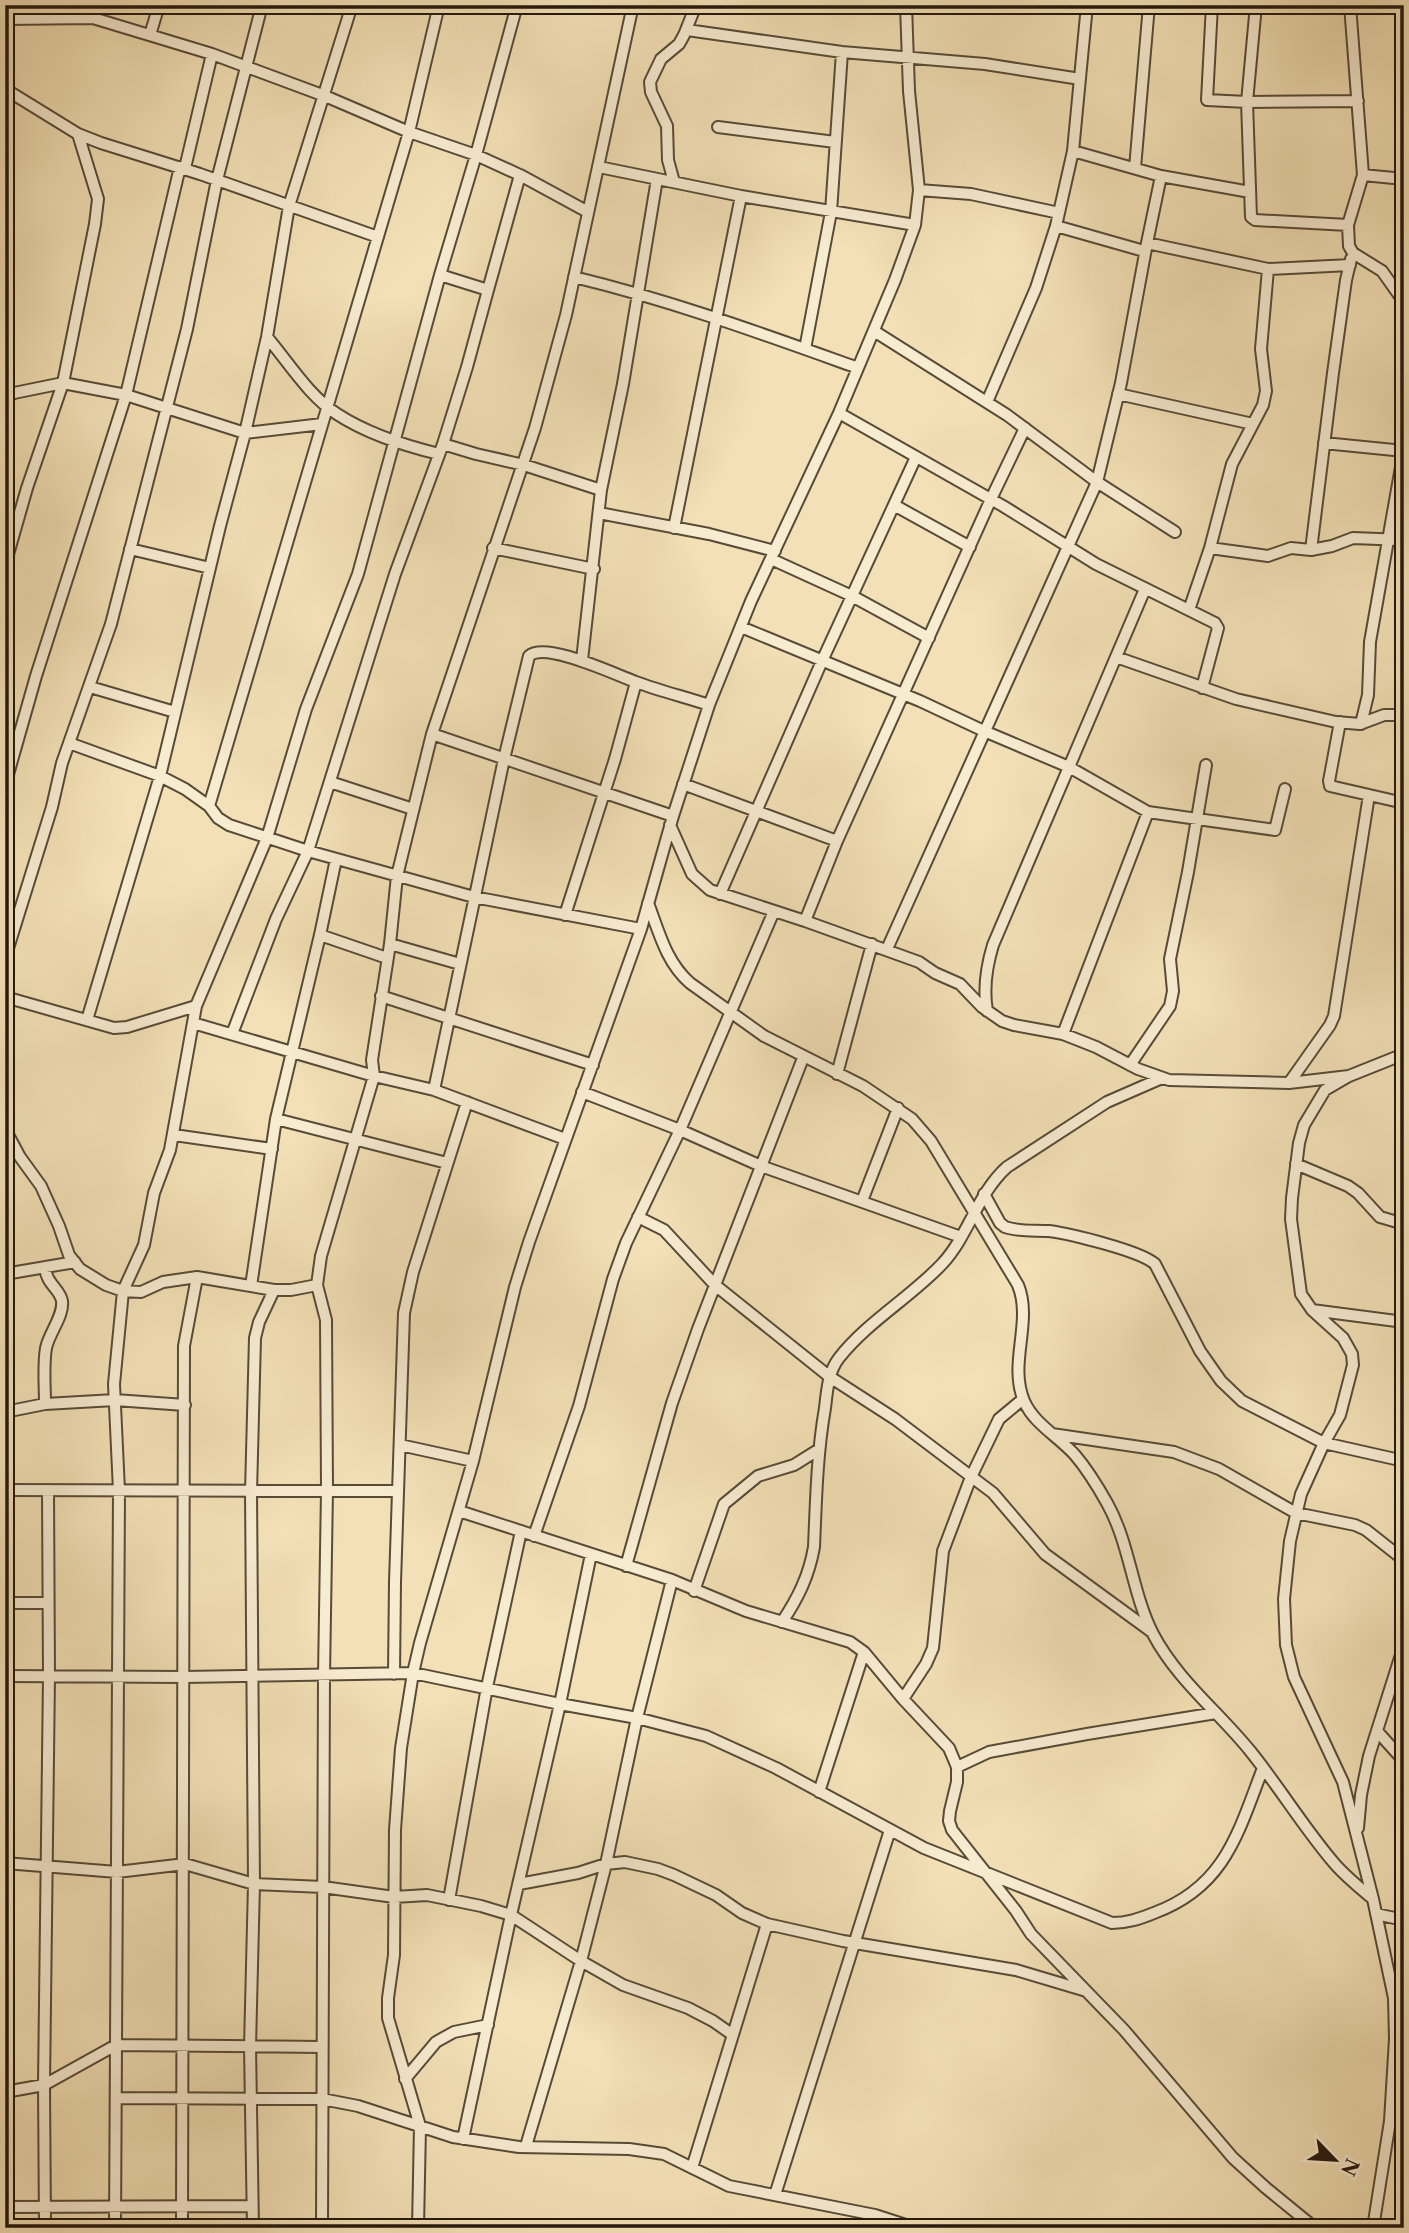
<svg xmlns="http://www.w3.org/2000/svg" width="1409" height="2233" font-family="'Libre Caslon Text',serif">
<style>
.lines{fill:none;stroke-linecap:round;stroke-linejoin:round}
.minor-casing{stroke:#574b38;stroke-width:14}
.minor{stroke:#f7ebd0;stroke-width:10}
</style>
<rect width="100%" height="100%" fill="#f3e0b6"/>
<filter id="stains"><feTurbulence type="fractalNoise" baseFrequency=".00286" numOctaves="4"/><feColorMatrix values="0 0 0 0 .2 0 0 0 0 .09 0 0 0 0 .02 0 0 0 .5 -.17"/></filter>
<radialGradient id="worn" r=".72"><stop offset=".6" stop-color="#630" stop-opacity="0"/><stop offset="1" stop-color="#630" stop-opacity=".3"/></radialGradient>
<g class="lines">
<g class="minor-casing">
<path id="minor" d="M96 5 93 18 212 54 325 96 409 132 476 155 520 175 588 212
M1212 5 1207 100 1247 102 1358 101
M1256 5 1247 102 1251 217 1255 220 1348 225
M1350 5 1363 175 1348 225 1349 246 1353 253 1382 271 1404 302
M5 19 93 18
M687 30 842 52 985 64 1080 79
M150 35 159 5
M5 89 78 134 98 199 95 224 63 383 126 395 245 433 322 424
M718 127 835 142
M78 134 101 143 200 174 378 237
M1073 151 1161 176 1250 192
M599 167 741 196 915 225
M185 168 212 54
M1135 168 1149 5
M1363 175 1404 179
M674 182 668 160 667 126 651 92 650 82 661 59 679 44 684 35 696 5
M919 190 971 194 1059 213
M1056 226 1144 251
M1147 243 1161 176
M440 275 488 290 520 175
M574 277C673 301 763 334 858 368
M874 331 1007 415 1097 482 1175 532
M267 337C289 363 309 396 337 414 366 433 406 446 439 454
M805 349 831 212 842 52
M1118 394 1253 424
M5 397 14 393 63 383 27 488 5 565
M987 402 1036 288 1056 226 1073 151 1087 5
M839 413 1003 506 1096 564 1215 623 1218 628 1202 688
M1324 443 1404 451
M443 444 476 454 524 465 601 490
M894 505 970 547
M599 513 709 534 775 551
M674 528 741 196
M493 548 594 569
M1210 548 1268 556 1291 548 1311 550 1332 546 1353 538 1404 540
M130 549 210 568
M1311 550 1333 373 1346 280 1351 259
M771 559 852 596 929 638
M1189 610 1210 548 1232 464 1263 405 1266 391 1261 349 1268 269
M741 627 920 701 984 731 1069 767 1148 812 1275 830 1285 789
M1116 657 1236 699 1336 722 1360 724 1384 715H1404
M582 660 601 490 623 384 657 179
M90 687 175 712
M1340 722 1329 781 1330 786 1404 803
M1361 724 1368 695 1370 642 1404 450
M432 734 673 816
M69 743 160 776 185 789 209 806 218 818 229 825 308 851 474 897 641 929
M330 782 413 809
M683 784 837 841
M5 785 36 676 126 395 180 167
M209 806 409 132 439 5
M670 825 692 874 710 890 805 921 919 962 935 973 960 984 982 1007 1002 1021 1014 1025 1063 1034 1096 1047 1138 1069 1169 1080 1289 1083 1349 1076 1404 1054
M720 894 822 661 916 457
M648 903C659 932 666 962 690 983L764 1036 863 1086 912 1119 931 1141 1018 1285C1033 1322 1008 1363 1024 1401 1034 1424 1058 1436 1075 1455 1087 1469 1098 1487 1107 1503 1130 1544 1132 1593 1153 1634 1178 1681 1218 1711 1251 1752 1280 1788 1304 1828 1334 1863 1345 1876 1360 1888 1373 1899
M565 915 615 759 636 682
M805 921 837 841 991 499 1025 428
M320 935 387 958
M390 944 460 964
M887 949 1097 482 1121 383 1147 243 1268 269 1350 265
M5 958 52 807 62 763 111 624 187 329 217 180 262 5
M381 996 593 1065
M5 997 114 1028 127 1027 196 1006
M987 1011C983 988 986 968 993 945L1145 589
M87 1020 160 776 220 526 245 433 267 337 289 206 352 5
M193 1023 374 1076 434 1090 565 1139
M232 1034 276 919 308 851 395 574 443 444 467 367 488 290
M1063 1034 1148 812
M1130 1065 1170 1006 1173 991 1170 959 1188 872 1206 765
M837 1074 872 944
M1349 1076 1325 1090 1304 1125 1299 1143 1292 1198 1291 1219 1301 1294 1312 1310 1343 1338 1352 1354 1353 1365 1340 1415 1324 1443 1301 1494 1290 1541 1284 1599 1286 1645 1294 1677 1343 1782 1373 1899 1394 1998 1395 2039 1390 2121 1373 2228
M1289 1083 1330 1025 1334 1016 1369 795
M434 1090 504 759 529 656C546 641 616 675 636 682 660 691 685 697 709 705
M582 1092 680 1130 761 1166 961 1237
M276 1119 447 1163
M5 1129 20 1157 41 1186 59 1226 69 1255 80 1269 106 1285 123 1291 141 1292 163 1282 197 1277 274 1290H291L317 1285
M174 1135 272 1149
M1296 1164 1348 1186 1358 1193 1380 1217 1404 1224
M984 1194 1000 1223 1005 1227C1019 1232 1035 1230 1049 1231 1071 1234 1141 1251 1155 1264L1200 1351 1221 1381 1242 1401 1324 1443 1404 1461
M862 1201 898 1108
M638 1217 664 1230 715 1285 830 1377 895 1419 993 1493 1045 1554 1152 1632
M5 1274 75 1262
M251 1286 276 1119 320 935 336 859
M1312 1310 1404 1322
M45 1404C45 1386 43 1366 46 1348 49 1333 64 1316 62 1301 60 1289 46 1284 45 1267
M5 1412 45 1404 115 1400 185 1405
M1052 1434 1174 1452 1219 1469 1296 1513 1355 1525 1366 1530 1404 1560
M400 1445 473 1461
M5 1490 398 1491
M459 1511 672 1580 746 1611 850 1642 864 1652 903 1699 949 1748 957 1767V1782L950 1811 949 1821 952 1830 1016 1911 1031 1934 1124 2030 1233 2158 1266 2188 1315 2228
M534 1536 579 1406 613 1279 626 1243 680 1130 774 911
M626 1566 672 1403 698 1329 803 1058
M694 1591 724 1504 758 1476 794 1465 818 1450
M5 1603H48
M782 1622C798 1598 809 1576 814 1547 816 1500 817 1454 825 1408 827 1391 828 1372 839 1358 867 1322 911 1297 942 1264 969 1235 977 1194 1007 1167L1107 1102 1162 1078
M394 1674 395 1582 404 1313 413 1272 467 1102
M5 1676 185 1677 413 1673 560 1704 637 1718 706 1736 776 1768 924 1848 1112 1923C1127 1923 1139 1919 1154 1913 1225 1887 1238 1833 1263 1768
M903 1699 926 1664 933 1648 943 1551 971 1477 999 1419 1023 1399
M1377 1731 1404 1761
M957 1767 989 1752 1087 1734 1216 1713
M819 1792 864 1652
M1358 1828 1361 1795 1369 1756 1404 1645
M5 1863 117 1872 185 1864 254 1884 323 1887 394 1897 427 1895 481 1906 511 1915 581 1961 623 1985 688 2008 713 2021 733 2035
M519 1884 578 1873 606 1864 625 1862 658 1869 674 1875 716 1895 742 1913 767 1924 843 1941 1016 1970 1083 1990
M449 1900 487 1687 521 1531
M1376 1914 1404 1920
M405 2079 436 2042 454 2032 488 2025
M5 2092 44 2085 116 2045 322 2047
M116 2098 322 2099 358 2106 453 2137 519 2147 629 2149 664 2154 729 2186 875 2215 915 2228
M463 2139 511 1915 560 1704 591 1554
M526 2146 581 1961 606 1864 637 1718 672 1580
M692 2168 767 1924
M775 2195 890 1830
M5 2207 252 2206
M45 2228 44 2085 49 1676 48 1490
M115 2228 119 1491 114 1384 123 1291 144 1245 154 1193 170 1150 196 1006 267 838 306 709 358 574 440 275 476 155 517 5
M182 2228 184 1346 197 1277
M253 2228 250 2047 254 1884 251 1492 255 1338 259 1322 274 1290
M322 2228 324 1675 327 1490 326 1320 317 1285 321 1256 374 1076 372 1060 390 944 397 876 432 734 535 428 566 315 633 5
M418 2228 420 2126 388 2018V1998L394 1955 395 1830 401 1748 413 1673 420 1643 473 1461 515 1287 529 1242 641 929 673 816 709 705 751 601 839 413 895 280 915 225 919 190 909 91 906 5"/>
</g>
<use href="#minor" class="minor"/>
</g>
<rect width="1409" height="2233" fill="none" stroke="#f3e0b6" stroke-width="28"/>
<rect x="7" y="7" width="1395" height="2219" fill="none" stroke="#23190e" stroke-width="3.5"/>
<rect x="14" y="14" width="1381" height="2205" fill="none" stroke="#23190e" stroke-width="2"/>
<g transform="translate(1335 2160) rotate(115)" stroke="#f7ebd0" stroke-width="5" paint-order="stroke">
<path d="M0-5L12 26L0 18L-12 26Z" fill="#23190e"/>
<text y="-10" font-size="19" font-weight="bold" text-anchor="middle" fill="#23190e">N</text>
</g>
<rect width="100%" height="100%" filter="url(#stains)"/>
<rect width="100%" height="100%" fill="url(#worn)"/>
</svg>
